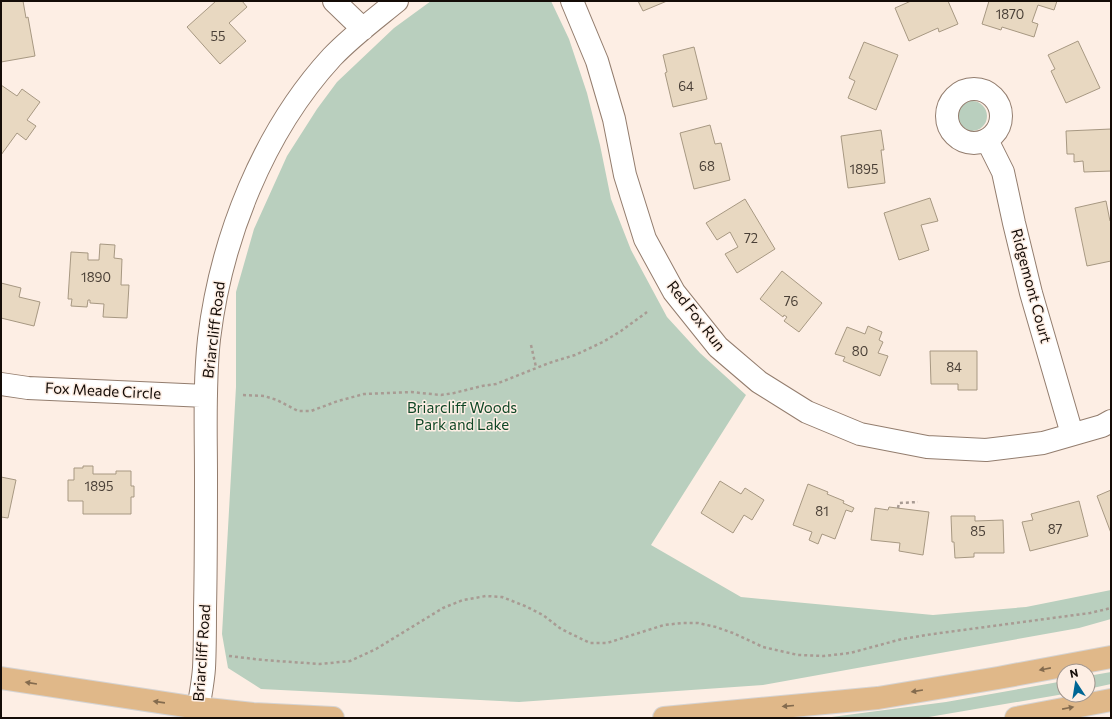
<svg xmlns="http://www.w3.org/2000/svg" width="1112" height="719" font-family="Commissioner,sans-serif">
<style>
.green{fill:#b9cfbe}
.building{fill:#e8d8c1;stroke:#a79882}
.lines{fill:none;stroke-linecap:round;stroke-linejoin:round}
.minor-casing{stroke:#937d6e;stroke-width:24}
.major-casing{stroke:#d5d3d2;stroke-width:24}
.path{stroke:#a89b93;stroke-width:2.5;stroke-dasharray:3 3;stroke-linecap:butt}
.minor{stroke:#fff;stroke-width:22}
.major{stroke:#e0b889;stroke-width:22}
.oneway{fill:#846b4e}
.labels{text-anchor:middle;stroke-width:3;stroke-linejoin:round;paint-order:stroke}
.number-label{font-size:13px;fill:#493f36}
.street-label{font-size:15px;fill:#140c07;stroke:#fdeee4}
.park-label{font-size:15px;fill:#104726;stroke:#fdeee4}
</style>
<rect width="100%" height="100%" fill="#fdeee4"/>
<path class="green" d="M431 1H551L569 39 587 93 600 145 611 199 631 250 667 317 700 353 746 395 651 545 741 597 933 615 1026 607 1111 590V619L1079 628 763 685 519 702 261 689 228 668 222 634 236 387V292L254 229 287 156 317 109 337 82 394 28Z
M957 116a15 15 0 1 1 30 0a15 15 0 1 1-30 0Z
M1111 672V684L1088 689V676Z
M1064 681V694L923 718H824L946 702Z"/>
<path class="building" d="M1 1H23L26 18 28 17 35 56 1 62Z
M216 1H242L247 7 229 23 246 41 220 64 187 27Z
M638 1H667L643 11Z
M911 1H948L958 24 939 32 938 28 909 41 895 8Z
M989 1H1057L1054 10 1038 5 1032 22 1038 24 1034 37 1002 27 1001 30 982 24Z
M1078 41 1100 88 1066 103 1051 71 1055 69 1048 55Z
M864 42 898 55 876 110 848 98 855 81 849 78Z
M694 47 707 99 673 107 665 73 667 72 663 55Z
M1 85 17 96 22 89 40 102 27 120 36 126 26 140 17 133 1 155Z
M710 125 715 144 721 143 730 180 694 189 680 133Z
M1111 129V171L1084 172 1083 161 1074 162V154H1067L1066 131Z
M881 130 884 150H881L885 183 848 188 841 136Z
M930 198 938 221 921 225 929 250 899 260 884 213Z
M745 199 775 249 737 273 725 254 738 247 730 232 717 240 706 223Z
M1106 201 1110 221H1111V261L1087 266 1075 208Z
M100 244 115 245 114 258 122 259 121 285H129L127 318 103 317 104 304 90 303V300H88L87 307 71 306 72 299H68L71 252 88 253V260H99Z
M782 271 822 303 799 332 784 321 787 317 784 315 783 317 760 299Z
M1 283 21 288 19 297 40 302 34 326 1 318Z
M868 326 882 332 879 340 883 342 878 353 888 356 880 376 843 361 845 357 835 354 847 327 865 334Z
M930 351H977V390H958V384H931Z
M83 466H93V474H116V471H131V486H134V497H131V514H83V501H68V480H74V468H83Z
M1 477 16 480 8 518 1 517Z
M720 481 741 494 745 488 764 500 752 520 744 515 733 533 701 513Z
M808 484 828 492 827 494 844 501 843 503 854 508 852 512 846 510 835 539 822 534 818 544 809 540 812 532 793 525Z
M1111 490V533L1097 496Z
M1079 501 1088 536 1030 551 1022 522 1033 520 1031 514Z
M889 507 929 512 923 555 899 551 900 543 871 540 875 508 888 510Z
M951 516H975V521L1003 520 1004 553H974V557L955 558 954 542H952Z"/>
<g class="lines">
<g class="minor-casing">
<path id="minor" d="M334 1 363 29
M572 1 597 61 614 119 625 175 645 239 674 292 718 347 759 382 807 412 860 434 927 447 986 450 1043 443 1102 426 1111 421
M947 116a27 27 0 1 1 54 0a27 27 0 1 1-54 0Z
M987 140 1003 172 1014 223 1031 293 1072 434
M1 384 28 388 206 396
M197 718C199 701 203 684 204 668 205 648 205 628 205 609 206 565 206 520 206 476 206 431 204 384 209 339 221 239 263 132 332 57 352 36 375 19 397 1"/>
</g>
<g class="major-casing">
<path id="major" d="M1 678 198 708 253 714 333 718
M664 718 878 698 998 678 1111 657
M1016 718 1111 700"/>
</g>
<path class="path" d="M531 345 536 367
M243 395 264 396 277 400 298 411H311L338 401 364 394 411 392 441 395 454 393 482 386 496 384 549 363 575 355 603 342 621 331 647 312
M898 508 899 503 918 502
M229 656 263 660 320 664 350 661 376 649 443 608 463 600 486 596 502 597 525 606 543 615 561 629 590 643H607L664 625 682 623H698L716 627 733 633 763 647 798 655 824 656 850 653 902 639 933 634 1090 613 1111 608"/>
<use href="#minor" class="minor"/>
<use href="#major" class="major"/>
</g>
<defs><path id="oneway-solid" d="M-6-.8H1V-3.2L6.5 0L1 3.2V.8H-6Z"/></defs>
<g class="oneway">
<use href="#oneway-solid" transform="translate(1045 669) rotate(169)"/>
<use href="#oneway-solid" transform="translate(31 683) rotate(-171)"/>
<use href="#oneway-solid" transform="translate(917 691) rotate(171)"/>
<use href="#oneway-solid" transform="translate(159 702) rotate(-172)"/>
<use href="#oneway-solid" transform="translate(788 706) rotate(175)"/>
<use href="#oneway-solid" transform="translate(1068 708) rotate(-11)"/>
</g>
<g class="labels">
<g class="number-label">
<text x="1010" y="19">1870</text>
<text x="218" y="41">55</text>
<text x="686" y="91">64</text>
<text x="707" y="171">68</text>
<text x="864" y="174">1895</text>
<text x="751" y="243">72</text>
<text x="96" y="282">1890</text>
<text x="791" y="306">76</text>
<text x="860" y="356">80</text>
<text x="954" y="372">84</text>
<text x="99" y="491">1895</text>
<text x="822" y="516">81</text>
<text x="1055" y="534">87</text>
<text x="978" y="536">85</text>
</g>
<g class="street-label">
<text transform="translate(1031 286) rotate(75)" y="5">Ridgemont Court</text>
<text transform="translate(696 316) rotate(52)" y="5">Red Fox Run</text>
<text transform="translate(214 330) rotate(-83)" y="5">Briarcliff Road</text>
<text transform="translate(103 391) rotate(3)" y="5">Fox Meade Circle</text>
<text transform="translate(202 653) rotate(-86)" y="5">Briarcliff Road</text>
</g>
<g class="park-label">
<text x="462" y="413">Briarcliff Woods<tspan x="462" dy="17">Park and Lake</tspan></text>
</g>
</g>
<rect width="1112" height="719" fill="none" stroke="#140c07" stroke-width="4"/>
<g transform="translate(1076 683) rotate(348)"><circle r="19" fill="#fdeee4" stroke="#a0948c"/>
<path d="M0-3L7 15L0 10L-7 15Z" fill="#006694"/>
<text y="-6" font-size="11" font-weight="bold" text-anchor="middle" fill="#140c07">N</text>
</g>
</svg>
